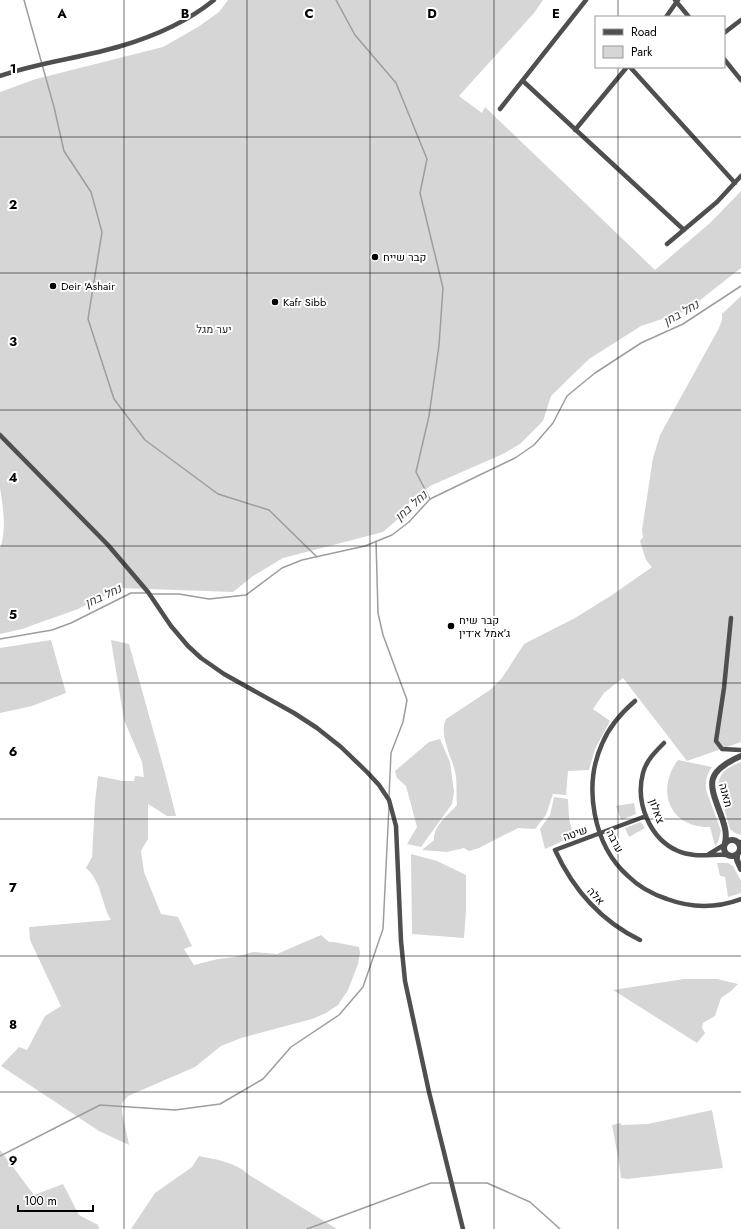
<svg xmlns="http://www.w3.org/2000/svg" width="741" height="1229" font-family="Jost,Heebo,sans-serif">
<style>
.green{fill:#d6d6d6}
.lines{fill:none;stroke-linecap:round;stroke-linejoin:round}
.stream{stroke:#9d9d9d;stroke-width:1.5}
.minor{stroke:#4f4f4f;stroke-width:4.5}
.tertiary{stroke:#4f4f4f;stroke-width:6}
.grid{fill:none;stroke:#000;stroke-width:1;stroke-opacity:0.55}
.poi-dot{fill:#000;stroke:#fff;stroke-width:1.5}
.labels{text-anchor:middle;stroke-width:4;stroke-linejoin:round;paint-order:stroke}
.poi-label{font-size:11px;fill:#000;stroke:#fff;text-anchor:start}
.park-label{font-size:11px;fill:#2d2d2d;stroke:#fff}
.street-label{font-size:11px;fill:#000;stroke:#fff}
.water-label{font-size:12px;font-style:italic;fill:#3e3e3e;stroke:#fff}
.grid-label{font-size:13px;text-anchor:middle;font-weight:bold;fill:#000;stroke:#fff;stroke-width:4;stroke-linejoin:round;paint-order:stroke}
</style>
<rect width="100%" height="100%" fill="#fff"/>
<path class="green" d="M228 0H543L534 13 459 96 482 113 485 107 655 270 710 223 741 191V268L686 311 641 326 589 359 551 396 543 421 520 444 503 454 432 485 410 500 406 512 383 532 283 558 253 576 233 592 120 588 78 609 22 629 0 634V548C7 530 3 507 0 488V92L36 79 163 47 198 27 219 12Z
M741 296V742L687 761 623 678 604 693 593 709 610 721 595 749 589 770 568 771 566 795 553 794 546 815 535 829 518 828 479 848 469 851 464 848 447 852 422 850 434 840C433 826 448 815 457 805 456 796 457 786 456 776 453 758 438 736 446 719L490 690 502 678 524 644 575 618 612 595 652 567 646 560 640 541 643 537 642 530 653 458 660 435 719 328 722 320V314Z
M51 640 66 693 32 706 0 713V648Z
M111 640 129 644 164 769 176 816H167L148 804V839L141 851 144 872 161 914 178 917 192 946 184 949 194 965 218 959 235 957 253 952 277 954 321 935 329 942H334L359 947 360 953 358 964 348 990 338 1005 326 1013 312 1019 241 1038 221 1046 195 1067 128 1096 122 1103V1112L129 1145 99 1131 1 1066 19 1047 27 1050 45 1016 61 1006 30 940 29 927 111 920C101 903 102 882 86 868L92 857 95 802 98 776 123 781H134L135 776 144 777 142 762 124 720Z
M440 739 450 762 454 792 452 804 421 847 407 844 417 827 406 786 397 778 395 771 429 742Z
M678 760 712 767C707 774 705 781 706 790L721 831 718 842 715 846 710 827C670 828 655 791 678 760Z
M741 762V835L735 833 730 829 718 787C719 772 728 767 741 762Z
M554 797 568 799 569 819 574 836 545 849 540 829 550 815Z
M634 803 636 814 621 820 616 806Z
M641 822 645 828 629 837 625 828Z
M411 854 437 861 466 875V911L464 938 412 934Z
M717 863H728L733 866 741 881V893L728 897 725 877 720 876Z
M684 979H717L738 984 731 991 721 998 715 1016 703 1023 702 1028 705 1033 697 1043 613 990Z
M712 1110 723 1168 627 1179 621 1178 619 1162 612 1125 621 1123V1125L648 1124Z
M0 1150 34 1195 63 1184 79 1215 98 1225 99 1229H0Z
M199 1156C218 1160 235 1162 249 1175L337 1229H131L155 1193 192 1167Z"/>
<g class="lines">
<path class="stream" d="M24 0 54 107 64 151 91 192 102 232 88 319 114 399 145 440 218 494 269 510 317 557
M336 0 355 35 396 83 427 159 420 193 443 288 439 345 429 416 416 472 430 499
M376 541 378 613 383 635 407 700 403 722 391 753 389 797
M151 594H179L209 599 246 595 282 568 302 560 365 546 392 535 409 522 430 499 515 458 534 445 553 423 567 396 595 373 641 343 683 324 741 286
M0 639 52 630 71 623 131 593H147
M0 1156 100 1105 175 1110 220 1104 263 1079 291 1047 339 1015 363 987 383 929 389 806
M307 1229 431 1183H487L530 1202 560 1229"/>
<path class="minor" d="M675 0 689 17
M666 17 678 0
M724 33 741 20
M724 59 741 80
M630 67 735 183
M0 76C39 62 82 58 121 46 155 36 187 22 214 0
M523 81 684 230
M500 109 586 0
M575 130 627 67
M667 244 717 202 741 176
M0 435 108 545 148 592 171 626 188 646 201 658 224 674 294 713 317 728 341 747 367 772 379 785 389 800 396 826 401 941 405 981 429 1092 463 1229
M731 618 724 688 716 741 722 749 741 750
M635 701C621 713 609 727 602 744 583 786 593 845 628 876 639 887 652 894 667 899 691 908 717 908 741 899
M664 743C655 752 646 761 643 773 635 803 650 839 678 851 693 858 711 854 727 855
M738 842H741
M740 850 741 849
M709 854 724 845
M640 940C601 921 573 889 555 850L646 816"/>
<path class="tertiary" d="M724 848a8 8 0 1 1 16 0a8 8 0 1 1-16 0Z
M725 843C727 834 725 827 722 818 710 785 702 773 741 756
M737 854V860L741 869"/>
</g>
<path class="grid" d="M124 0V1229M247 0V1229M370 0V1229M494 0V1229M618 0V17M618 67V1229M0 137H741M0 273H741M0 410H741M0 546H741M0 683H741M0 819H741M0 956H741M0 1092H741"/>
<g class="poi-dot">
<circle cx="375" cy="257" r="4"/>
<circle cx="53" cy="286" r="4"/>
<circle cx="275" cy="302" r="4"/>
<circle cx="451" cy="626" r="4"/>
</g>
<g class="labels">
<g class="poi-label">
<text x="383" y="261">קבר שייח</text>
<text x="61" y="290">Deir 'Ashair</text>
<text x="283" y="306">Kafr Sibb</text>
<text x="459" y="624">קבר שיח<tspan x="459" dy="13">ג׳אמל א־דין</tspan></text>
</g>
<g class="park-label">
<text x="214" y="333">יער מגל</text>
</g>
<g class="street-label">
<text transform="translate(726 795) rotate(75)" y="4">תאנה</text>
<text transform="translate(657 811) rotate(70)" y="4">צאלון</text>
<text transform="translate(575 833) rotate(-20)" y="4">שיטה</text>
<text transform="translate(615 841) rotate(63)" y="4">ערבה</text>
<text transform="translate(596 896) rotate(48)" y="4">אלה</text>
</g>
<g class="water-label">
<text transform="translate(681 313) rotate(-30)" y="4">נחל בחן</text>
<text transform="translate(411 506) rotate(-42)" y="4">נחל בחן</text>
<text transform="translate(103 596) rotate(-25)" y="4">נחל בחן</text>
</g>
</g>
<g class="grid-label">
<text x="62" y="18">A</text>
<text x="185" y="18">B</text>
<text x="309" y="18">C</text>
<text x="432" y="18">D</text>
<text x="556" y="18">E</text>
<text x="13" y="73">1</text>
<text x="13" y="209">2</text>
<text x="13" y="346">3</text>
<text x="13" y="482">4</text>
<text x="13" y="619">5</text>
<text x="13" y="756">6</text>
<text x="13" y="892">7</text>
<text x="13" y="1029">8</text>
<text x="13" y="1165">9</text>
</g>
<rect x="595" y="16" width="130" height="52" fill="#ffffff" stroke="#999999"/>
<rect x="603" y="29" width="20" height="6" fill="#4f4f4f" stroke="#999999"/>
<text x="631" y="36" font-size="12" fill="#000000">Road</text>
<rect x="603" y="46" width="20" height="12" fill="#d6d6d6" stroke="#999999"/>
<text x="631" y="56" font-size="12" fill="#000000">Park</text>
<path d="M18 1205v6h75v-6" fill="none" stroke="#000000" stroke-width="2"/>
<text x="24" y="1205" font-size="12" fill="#000000" stroke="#ffffff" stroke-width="3" paint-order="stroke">100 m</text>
</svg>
